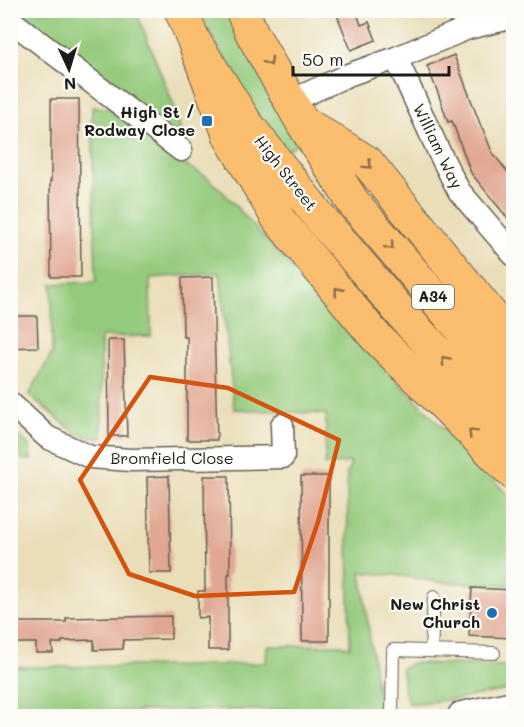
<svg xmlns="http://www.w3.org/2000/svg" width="524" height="727" font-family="Mali,sans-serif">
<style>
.green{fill:#94ca7c;stroke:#58734c;stroke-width:1.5}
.building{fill:#e1a793}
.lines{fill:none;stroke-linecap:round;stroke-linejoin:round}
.service-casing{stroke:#646053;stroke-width:14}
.minor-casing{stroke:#646053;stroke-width:25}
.tertiary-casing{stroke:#646053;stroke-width:31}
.trunk-casing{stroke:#646053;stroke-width:35}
.service{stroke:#fff;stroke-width:12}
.minor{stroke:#fff;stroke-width:22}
.tertiary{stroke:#fff;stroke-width:28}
.trunk{stroke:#fbbe6e;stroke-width:33}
.oneway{stroke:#8c6d45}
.marked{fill:none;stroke:#d4530e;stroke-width:4.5;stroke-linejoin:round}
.poi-dot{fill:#1f6fb2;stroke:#fdfcf7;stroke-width:2}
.labels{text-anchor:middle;stroke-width:4.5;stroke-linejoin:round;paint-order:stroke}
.shield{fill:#fdfcf7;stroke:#605f5e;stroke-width:1.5}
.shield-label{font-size:15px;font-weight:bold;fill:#1c1c1c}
.poi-label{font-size:16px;font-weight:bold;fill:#1c1c1c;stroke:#fdfcf7;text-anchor:end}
.street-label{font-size:16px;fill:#1c1c1c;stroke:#fdfcf7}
</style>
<rect width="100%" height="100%" fill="#fdfcf7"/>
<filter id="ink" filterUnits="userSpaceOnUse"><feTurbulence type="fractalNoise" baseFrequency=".0167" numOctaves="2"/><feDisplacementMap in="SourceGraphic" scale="12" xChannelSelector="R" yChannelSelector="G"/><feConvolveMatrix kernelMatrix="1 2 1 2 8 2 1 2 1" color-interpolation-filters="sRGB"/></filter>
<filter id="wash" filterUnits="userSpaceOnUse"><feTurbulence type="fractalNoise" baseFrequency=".008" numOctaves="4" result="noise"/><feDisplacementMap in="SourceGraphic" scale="24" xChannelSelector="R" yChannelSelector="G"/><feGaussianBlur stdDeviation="1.35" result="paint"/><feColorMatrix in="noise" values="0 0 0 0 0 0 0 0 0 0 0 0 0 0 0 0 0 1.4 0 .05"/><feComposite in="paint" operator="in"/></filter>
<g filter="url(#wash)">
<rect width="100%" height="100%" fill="#eadeb9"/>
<path class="green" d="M15 11H136L177 114 182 139Z
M200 11H229L299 143 282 153 237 85Z
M92 107 111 109 168 149 187 166 207 177 222 191 343 325 513 500V585L438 582 403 576 361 572 380 713 363 709 11 712V667L186 666 266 663 267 646 342 645 350 648 347 475 351 462 325 465 326 414 234 409 220 273 150 278 151 336 101 337 102 439 78 435 29 395 52 353V284L96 282Z
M11 430 29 445 31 460 11 458Z
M507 638 513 639V689L457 699 408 704 403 684 402 668 413 663 508 666Z"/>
<g id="blocks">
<path class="building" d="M335 10H356L361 25 369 22 376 40 351 50Z
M454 55 482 129H483L492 152 513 179V225L471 173 452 121 448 122 438 93 427 66Z
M51 99H79L81 277H51L50 181H51Z
M213 277 217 440H187V337H183L182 278Z
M10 316H37L38 347 10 348Z
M108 340H124L127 436H109Z
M169 476 171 573H149L147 477Z
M204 476H229L230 574H228V650H208V617L198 618V591H205Z
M301 476H329V641H302Z
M472 588 513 590V638L469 636Z
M171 616V639L123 640V649L94 650V640L62 641V643H52L53 653H36V643H10V622H66V618Z"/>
</g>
</g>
<g filter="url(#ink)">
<use href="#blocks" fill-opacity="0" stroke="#646053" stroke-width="1.5"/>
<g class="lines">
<g class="service-casing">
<path id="service" d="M431 651 434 597
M392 716 393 650 494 653"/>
</g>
<g class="minor-casing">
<path id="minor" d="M10 20 181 150
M396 58 439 152 459 191 514 255
M291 101 348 75 396 58 468 28 514 17
M10 403 47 437 90 457 131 460 283 457 282 425"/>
</g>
<g class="tertiary-casing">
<path id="tertiary" d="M462 716 514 705"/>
</g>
<g class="trunk-casing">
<path id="trunk" d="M181 10 194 41 246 123 322 220 410 323 514 433
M242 10 252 33 302 122 353 202 514 391
M194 41 230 137 279 220 374 335 514 474
M309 126 367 162 514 343"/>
</g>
<use href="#service" class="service"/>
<use href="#minor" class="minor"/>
<use href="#tertiary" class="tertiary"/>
<use href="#trunk" class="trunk"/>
</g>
<defs><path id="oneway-chevron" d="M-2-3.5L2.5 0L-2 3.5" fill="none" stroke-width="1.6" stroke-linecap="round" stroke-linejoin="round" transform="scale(1.5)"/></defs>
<g class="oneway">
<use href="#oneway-chevron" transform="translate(269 62) rotate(60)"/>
<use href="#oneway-chevron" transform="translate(368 165) rotate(45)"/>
<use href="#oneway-chevron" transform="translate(390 246) rotate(50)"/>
<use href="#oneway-chevron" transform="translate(338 291) rotate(-129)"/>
<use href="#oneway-chevron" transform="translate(445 360) rotate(-133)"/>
<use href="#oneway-chevron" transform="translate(472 433) rotate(-135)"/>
</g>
</g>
<path class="marked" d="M150 377 228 388 339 440 318 522 294 592 195 596 129 574 80 480Z"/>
<g class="poi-dot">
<rect x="201" y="115" width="12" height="12" rx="3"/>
<circle cx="492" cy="613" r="6"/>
</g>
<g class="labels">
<rect class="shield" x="412" y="285" width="42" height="24" rx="4.5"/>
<g class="shield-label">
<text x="433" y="302">A34</text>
</g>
<g class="poi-label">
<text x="195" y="118">High St /<tspan x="195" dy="18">Rodway Close</tspan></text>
<text x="480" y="610">New Christ<tspan x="480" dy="18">Church</tspan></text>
</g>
<g class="street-label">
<text transform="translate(438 146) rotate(64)" y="6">William Way</text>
<text transform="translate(286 173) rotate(52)" y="6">High Street</text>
<text x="172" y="464">Bromfield Close</text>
</g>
</g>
<rect width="524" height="727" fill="none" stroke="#fdfcf7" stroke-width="36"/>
<g transform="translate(69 69) rotate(176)" stroke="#fdfcf7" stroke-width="4.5" paint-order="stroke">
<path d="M0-4.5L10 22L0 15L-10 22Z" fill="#1c1c1c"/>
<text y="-9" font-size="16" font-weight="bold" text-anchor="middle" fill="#1c1c1c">N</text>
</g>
<path d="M293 66v9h156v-9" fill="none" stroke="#1c1c1c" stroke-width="3"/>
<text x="302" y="66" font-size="18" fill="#1c1c1c" stroke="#fdfcf7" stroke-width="4.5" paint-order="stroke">50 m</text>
</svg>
